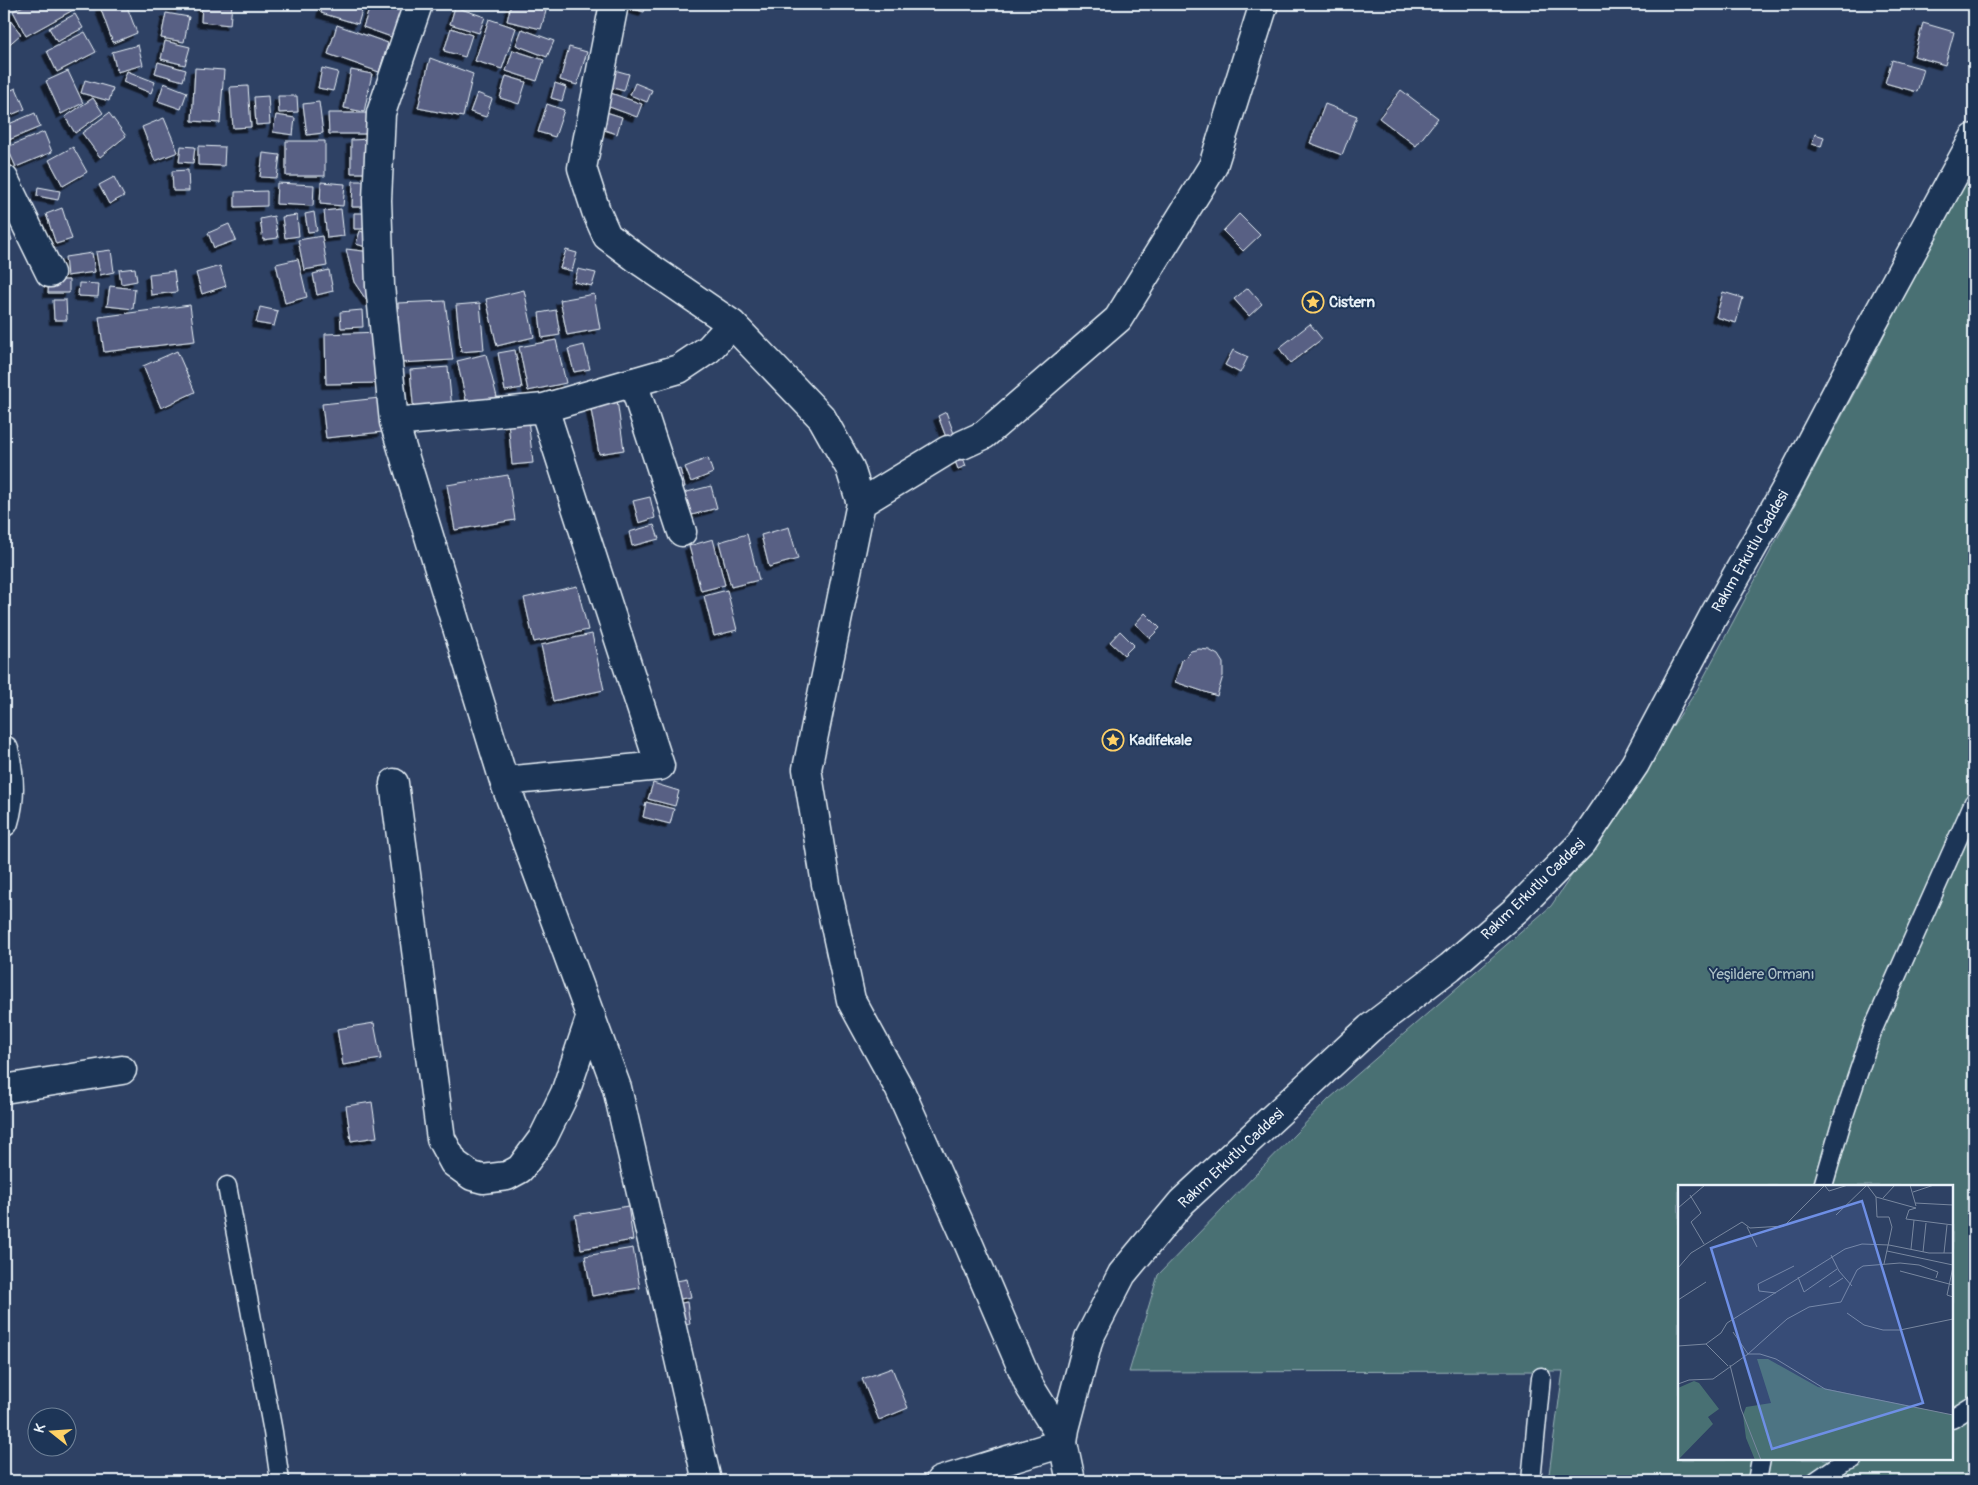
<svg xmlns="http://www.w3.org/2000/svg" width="1978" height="1485" font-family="Pangolin,sans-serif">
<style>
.green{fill:#487073;stroke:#98b0b6;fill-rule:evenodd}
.building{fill:#596084;stroke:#e8f1f8;filter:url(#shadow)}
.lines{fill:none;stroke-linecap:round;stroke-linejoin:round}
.service-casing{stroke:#e8f1f8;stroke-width:21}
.minor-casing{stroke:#e8f1f8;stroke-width:31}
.tertiary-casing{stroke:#e8f1f8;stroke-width:31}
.secondary-casing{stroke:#e8f1f8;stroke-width:31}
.service{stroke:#1d3557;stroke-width:18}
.minor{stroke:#1d3557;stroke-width:28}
.tertiary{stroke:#1d3557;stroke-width:28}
.secondary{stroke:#1d3557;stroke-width:28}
.labels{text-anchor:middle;stroke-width:4;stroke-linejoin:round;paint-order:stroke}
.poi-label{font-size:15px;font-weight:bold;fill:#e8f1f8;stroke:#1d3557;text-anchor:start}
.street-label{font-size:15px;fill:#e8f1f8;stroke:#1d3557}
.park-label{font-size:15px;fill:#b0c4c9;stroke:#1d3557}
.inset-road{fill:none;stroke:#78879f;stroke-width:1}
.view{fill:#6e8fe5;fill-opacity:0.15;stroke:#6e8fe5;stroke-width:2.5}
.inset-edge{fill:none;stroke:#e8f1f8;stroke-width:2.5}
</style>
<defs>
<filter id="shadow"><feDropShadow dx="-4.5" dy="4.5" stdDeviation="0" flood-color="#0009"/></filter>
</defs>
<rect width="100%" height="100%" fill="#2e4164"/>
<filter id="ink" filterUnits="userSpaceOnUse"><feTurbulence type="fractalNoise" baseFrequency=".02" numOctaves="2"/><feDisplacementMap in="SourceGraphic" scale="10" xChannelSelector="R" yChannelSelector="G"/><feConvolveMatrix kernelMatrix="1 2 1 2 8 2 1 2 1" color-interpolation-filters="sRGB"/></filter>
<g filter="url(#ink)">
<path class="green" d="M1974 158V1481H1548L1563 1371 1129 1372 1158 1275 1329 1099 1551 906 1697 690 1868 367ZM1679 1186H1952V1459H1679Z"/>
<path class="building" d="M27 4H72L75 9 26 36 13 11Z
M110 4H126L137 33 113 43 100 7Z
M162 4H181L180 8 161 5Z
M202 4H232L230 25 201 22Z
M323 4H364L358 24 321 13Z
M371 4H406L394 38 363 27Z
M511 4H518L546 11 541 29 507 21Z
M628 4H647L644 12 627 7Z
M455 7 485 17 479 33 450 24Z
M4 13 21 34 4 49Z
M166 13 189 17 184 42 161 38Z
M75 14 83 28 57 42 49 28Z
M489 19 516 28 502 69 475 61Z
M1923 23 1954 32 1945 65 1914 56Z
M337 25 388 43 379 72 328 54Z
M451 28 472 35 465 57 444 51Z
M522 29 554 41 547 57 516 45Z
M85 32 96 52 57 72 47 51Z
M165 41 190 47 185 65 161 59Z
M138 45 143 65 117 72 112 52Z
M569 47 587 52 577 85 560 80Z
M513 50 544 60 537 81 506 71Z
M430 58 473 74 463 117 418 108Z
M1892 60 1924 69 1917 92 1885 83Z
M158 62 186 70 183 81 155 73Z
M195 68 224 70 220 123 192 121Z
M322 68 338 72 333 91 318 88Z
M607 68 629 74 624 91 602 85Z
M351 70 372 74 364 112 344 108Z
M68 71 83 103 61 114 46 81Z
M127 71 155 82 151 93 123 82Z
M506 76 526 82 519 104 500 98Z
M85 80 113 88 109 101 81 93Z
M164 83 187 92 181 109 158 101Z
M555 83 566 87 562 101 551 98Z
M635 83 652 90 647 102 630 95Z
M248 86 251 127 233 128 230 87Z
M16 88 25 109 4 118V93Z
M1401 90 1438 118 1416 146 1379 118Z
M605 91 642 104 637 117 601 104Z
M477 93 492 99 486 117 470 112Z
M268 96 270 124 256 125 254 97Z
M278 96H297L298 112 279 113Z
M93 98 103 113 75 133 65 117Z
M319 102 323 133 307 135 303 104Z
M547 104 564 110 555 137 538 132Z
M1325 104 1357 116 1342 155 1310 143Z
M603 111 622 117 617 134 598 128Z
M35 113 40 127 4 142V126Z
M109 113 126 136 100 157 82 133Z
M328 113H373V134H329Z
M276 115 295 118 293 135 273 132Z
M164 118 178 152 155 161 142 127Z
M44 132 52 152 16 167 7 147Z
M1815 134 1824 137 1821 147 1812 144Z
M371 139V173H351V140Z
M286 141H325V176H286Z
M181 146 195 147 193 163 179 162Z
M198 146 225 147 224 166 198 165Z
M73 147 87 172 63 186 49 160Z
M263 153 280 155 277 178 260 177Z
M188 170 189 191H173L172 171Z
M114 177 124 196 109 204 99 185Z
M353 181H365L364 207H352Z
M321 182 345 184 343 206 320 204Z
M277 183 314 185 313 206 276 204Z
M38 187 60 191 58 200 37 196Z
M267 191V206L235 207V192Z
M62 208 72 239 56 244 46 214Z
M341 209 344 236 327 238 324 211Z
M314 212 317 231 308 232 305 214Z
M354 213H371V229H354Z
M4 214 12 240 4 243Z
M1239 214 1260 235 1243 251 1223 231Z
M297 215 299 236 285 238 282 217Z
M274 216 278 238 263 240 260 219Z
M229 224 236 240 214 248 208 233Z
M360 231 373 235 369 248 356 244Z
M322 236 327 266 304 270 298 240Z
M346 249 372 252 375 301H367L354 282Z
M111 250 114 272 100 275 96 252Z
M566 250 577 253 572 271 560 268Z
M4 253H5L7 278 4 279Z
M92 253 95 272 67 276 65 257Z
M298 259 307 297 285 303 276 264Z
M220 266 226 286 202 294 196 273Z
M135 268 137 281 121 284 119 270Z
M578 269 596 273 592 286 574 282Z
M329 270 333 291 317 295 313 274Z
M174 271 177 292 151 295 149 274Z
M49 280H69V293H48Z
M79 283 99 284 98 297 78 296Z
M110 286 135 289 133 309 107 306Z
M1248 288 1262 304 1249 316 1234 299Z
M524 290 534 337 497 346 486 299Z
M1723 292 1743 298 1736 323 1716 317Z
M594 294 600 329 567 335 560 300Z
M53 300H66L67 320H54Z
M445 301 453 360 400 363 398 303Z
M480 303 484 350 461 352 456 305Z
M190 305 195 341 104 352 99 317Z
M260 307 278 311 274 326 256 323Z
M362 310 363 327 341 328 340 312Z
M556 310 560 335 542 338 539 313Z
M1310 324 1322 339 1290 363 1279 348Z
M380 332 382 383 326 384 325 334Z
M556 340 566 383 528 391 519 347Z
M584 345 590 369 574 372 568 349Z
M515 350 522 388 505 391 498 353Z
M1233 350 1248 357 1240 373 1225 365Z
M177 351 195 392 161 408 143 366Z
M486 354 497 397 467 404 457 361Z
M448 367 452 409 414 413 410 370Z
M380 398 383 432 326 438 322 404Z
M617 400 624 450 599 454 590 404Z
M946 412 966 466 958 469 938 416Z
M528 419 533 463 512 465 508 421Z
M708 458 713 473 691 482 685 467Z
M680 469 685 487 671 491 666 473Z
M508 475 515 520 455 530 447 485Z
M711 486 717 508 685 517 679 494Z
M650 497 655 518 639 523 633 501Z
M654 525 659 539 632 546 629 532Z
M789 527 798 559 769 567 761 535Z
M747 534 759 580 731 587 719 542Z
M713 539 725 585 701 591 689 546Z
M577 586 588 630 534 642 524 598Z
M727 590 737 630 714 636 704 596Z
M1145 613 1160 628 1150 638 1135 624Z
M1120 631 1134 645 1124 655 1110 642Z
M592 634 604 690 553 701 541 645Z
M1199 649 1209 650 1218 655 1223 663V676L1217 696 1175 682 1182 660 1191 651Z
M653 783 679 791 675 806 648 799Z
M646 802 674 809 670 824 643 817Z
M374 1023 381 1059 343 1065 337 1029Z
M372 1102 377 1137 351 1141 346 1106Z
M628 1206 633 1240 581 1249 575 1215Z
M633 1248 640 1288 592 1296 585 1256Z
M687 1279 691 1297 670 1301 666 1283Z
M687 1302 690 1324 674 1326 670 1305Z
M892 1368 908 1408 879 1420 862 1379Z"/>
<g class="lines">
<g class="service-casing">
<path id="service" d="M227 1186 273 1432 280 1481
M1823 1186 1842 1121 1873 1029 1974 802
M1952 1419 1974 1405
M1531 1481 1541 1377
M1757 1481 1761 1459
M1816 1481 1842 1463 1853 1459"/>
</g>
<g class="minor-casing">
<path id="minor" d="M418 4 381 113 377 200 380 286 394 422 504 781 617 1088 707 1481
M614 4 582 168 596 211 607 236 643 263 732 324 822 418 850 468 861 503 807 769 826 884 851 1000 899 1088 967 1240 1030 1387 1063 1440
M4 179 50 273
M633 382 682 532
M394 422 544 408 679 369 709 349 732 324
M962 445 984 435 1118 319 1213 166 1264 4
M861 503 948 450
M504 781 660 766 544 408
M394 783 441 1139 454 1163 472 1176 483 1179 507 1176 520 1169 543 1138 565 1093 591 1016
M4 1089 122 1070
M940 1481 1063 1443"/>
</g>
<g class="tertiary-casing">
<path id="tertiary" d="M4 750C10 774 11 799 4 822"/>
</g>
<g class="secondary-casing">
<path id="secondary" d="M1071 1481 1063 1443 1065 1429 1089 1338 1122 1274 1182 1202 1370 1028 1450 967 1517 909 1582 843 1635 764 1713 617 1787 487 1871 327 1974 138"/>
</g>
<use href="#service" class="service"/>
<use href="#minor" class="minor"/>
<use href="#tertiary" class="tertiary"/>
<use href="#secondary" class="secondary"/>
</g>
</g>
<defs>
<g id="sight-ring" transform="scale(1.125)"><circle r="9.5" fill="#1d3557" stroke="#ffd166" stroke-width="1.5"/><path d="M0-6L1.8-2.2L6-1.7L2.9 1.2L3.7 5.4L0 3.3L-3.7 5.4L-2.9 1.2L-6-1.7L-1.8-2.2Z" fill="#ffd166"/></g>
</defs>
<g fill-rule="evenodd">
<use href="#sight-ring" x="1313" y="302"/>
<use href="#sight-ring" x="1113" y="740"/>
</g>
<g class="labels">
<g class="poi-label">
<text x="1329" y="307">Cistern</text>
<text x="1129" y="745">Kadifekale</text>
</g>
<g class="street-label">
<text transform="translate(1750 551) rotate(-60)" y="5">Rakım Erkutlu Caddesi</text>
<text transform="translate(1533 889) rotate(-44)" y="5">Rakım Erkutlu Caddesi</text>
<text transform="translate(1231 1158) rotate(-43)" y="5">Rakım Erkutlu Caddesi</text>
</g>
<g class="park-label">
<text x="1762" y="979">Yeşildere Ormanı</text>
</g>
</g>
<g transform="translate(1678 1185)">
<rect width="275" height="275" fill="#2e4164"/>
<path d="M79 174H90L140 202 275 230V275H77L68 253 65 230 68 222 93 218ZM16 196 21 198 41 224 30 232 35 239 0 275V203Z" fill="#487073"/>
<path class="inset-road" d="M189 0 198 12 238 23M232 0 238 21M147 1 151 6 170 0M235 7 256 0M12 10 23 28 13 37 26 59M198 12 199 32H211L214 42 206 79M205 13 217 0M237 18 275 20M0 23 27 0M238 23 231 25 228 34 275 40M158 30 189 0M69 42 79 62M233 64 236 35M209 66 275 80M245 67 248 38M266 68 269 40M153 70 161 86 174 101M275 82 269 110 275 112M0 83 13 68 64 37 72 43 106 41 147 0M222 86 275 100M120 92 126 107 159 84M151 102 165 93M98 108 81 106 80 99 116 81M0 115 28 97M169 128 186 140 205 145H222L275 134M55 147 70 169M28 159 43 148 49 138 167 64 184 59 211 60 251 68H275M0 161 28 159 50 181M70 169 109 134 131 122 163 117 179 85 185 81 222 78 241 80 260 87 258 93M52 180 63 224 83 275M0 199 11 195 35 194 70 169H82L98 174 147 204 275 230"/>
<path class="view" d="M184 16 245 218 94 264 33 63Z"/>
<rect width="275" height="275" class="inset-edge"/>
</g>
<rect width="1978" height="1485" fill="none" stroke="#1d3557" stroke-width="20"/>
<rect x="10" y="10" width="1958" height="1465" fill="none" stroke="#e8f1f8" stroke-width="2" filter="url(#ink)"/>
<g transform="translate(52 1432) rotate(287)"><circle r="24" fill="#1d3557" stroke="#6e8097"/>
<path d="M0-4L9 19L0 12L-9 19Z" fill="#ffd166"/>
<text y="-8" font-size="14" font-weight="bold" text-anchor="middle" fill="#e8f1f8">K</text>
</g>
</svg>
